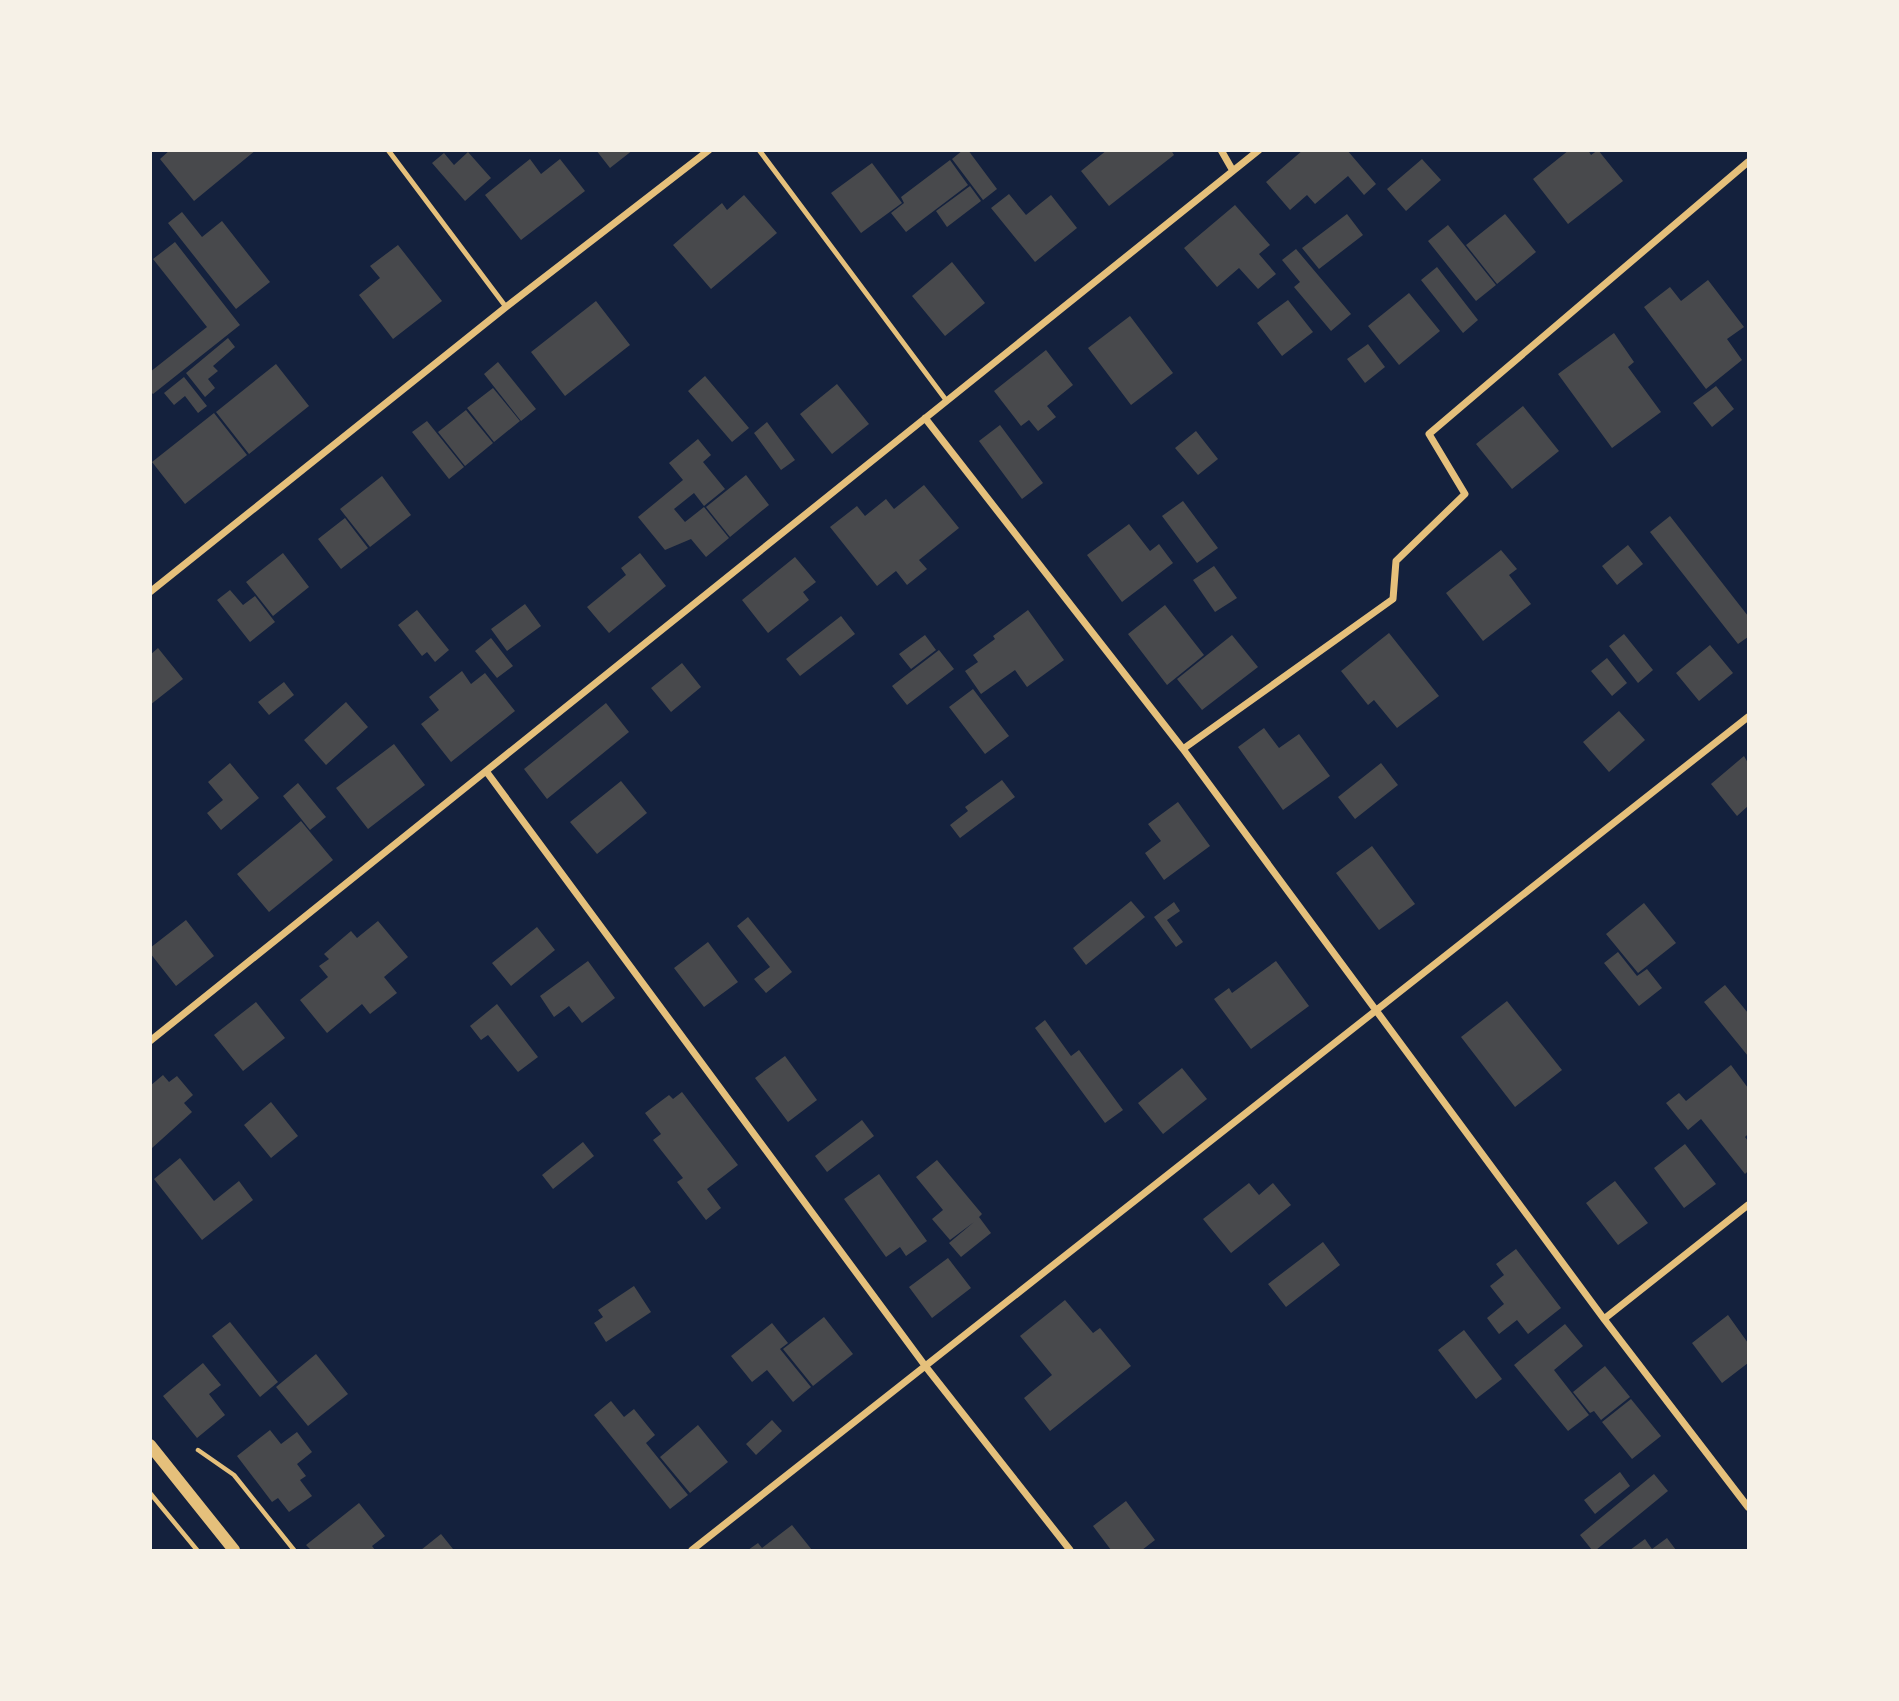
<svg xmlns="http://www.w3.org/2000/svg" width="1899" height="1701" font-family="Roboto,sans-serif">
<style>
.building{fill:#48494c}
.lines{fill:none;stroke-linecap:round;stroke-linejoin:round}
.path{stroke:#e5c07b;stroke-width:4.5}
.service{stroke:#e5c07b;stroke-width:5}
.minor{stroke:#e5c07b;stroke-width:7}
.tertiary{stroke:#e5c07b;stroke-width:12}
</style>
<rect width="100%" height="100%" fill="#14213d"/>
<path class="building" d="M170 150H256L194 201 160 159Z
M596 150H633L610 168Z
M963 150H968L997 189 983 200 952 159Z
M1107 150H1171L1174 155 1109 206 1081 171Z
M1303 150H1347L1376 184 1364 195 1348 176 1315 204 1307 195 1290 210 1266 182Z
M1569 150H1588L1591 155 1598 150 1623 181 1568 224 1533 179Z
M468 152 491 178 465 201 432 163 444 153 454 165Z
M530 159 541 174 560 159 585 191 521 240 485 195Z
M1422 159 1441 180 1406 211 1387 189Z
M950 160 968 185 906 232 891 213 904 203 901 197Z
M872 163 902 203 861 233 831 193Z
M970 186 981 201 947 227 936 211Z
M1009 194 1026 215 1051 195 1077 228 1035 262 991 208Z
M744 195 777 233 711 289 673 245 722 203 727 210Z
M1235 205 1270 245 1259 254 1276 274 1258 289 1239 268 1217 287 1184 248Z
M182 212 202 237 222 221 270 282 236 309 168 223Z
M1347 214 1363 235 1319 269 1302 248Z
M1505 214 1536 252 1497 284 1466 245Z
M1448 225 1496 285 1476 301 1428 241Z
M175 242 240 325 153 394 150 391V372L207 327 153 259Z
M398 245 442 301 393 339 359 295 380 278 370 266Z
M1296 249 1351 314 1331 331 1294 287 1300 282 1282 260Z
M952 262 985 303 945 336 912 296Z
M1437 267 1478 320 1463 333 1421 280Z
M1708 280 1744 327 1727 339 1742 360 1706 389 1644 307 1670 287 1681 301Z
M1409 293 1440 331 1399 365 1368 326Z
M1288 300 1313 332 1282 356 1257 323Z
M596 301 630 345 565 396 531 352Z
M1130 316 1173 373 1131 405 1088 348Z
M1614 333 1634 362 1628 367 1661 412 1612 448 1558 374Z
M228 338 235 347 213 366 218 371 208 379 215 388 205 397 186 373Z
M1368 344 1385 367 1365 383 1347 359Z
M1046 350 1073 385 1047 406 1056 417 1038 431 1029 420 1021 426 994 391Z
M498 362 536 409 521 421 484 374Z
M276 364 309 406 249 454 216 412Z
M705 376 749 428 732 442 688 391Z
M184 377 207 406 198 413 185 396 174 405 164 393Z
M837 384 869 424 832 454 800 414Z
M1716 386 1734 409 1712 427 1693 403Z
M493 388 520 421 494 442 467 408Z
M1523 406 1559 451 1512 489 1476 444Z
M466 410 493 443 465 466 438 432Z
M214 413 247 455 185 504 152 462Z
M427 421 464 467 449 479 412 432Z
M767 422 795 460 781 470 754 433Z
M1000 425 1043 483 1022 499 979 441Z
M1196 431 1218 459 1198 475 1175 448Z
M698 439 711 455 703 462 725 489 704 506 694 493 674 509 685 522 704 507 729 538 706 557 691 539 665 550 638 517 683 480 669 463Z
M746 475 769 505 730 537 706 507Z
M382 476 411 515 370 547 340 509Z
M924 485 959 528 919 560 927 569 907 585 896 571 877 586 830 527 857 506 865 516 886 499 894 509Z
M1183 501 1218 548 1197 563 1162 516Z
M1670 516 1748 616V637L1738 644 1650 532Z
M345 518 368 548 341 569 318 539Z
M1129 524 1150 551 1159 544 1173 563 1122 602 1087 555Z
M1628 545 1643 564 1617 585 1602 566Z
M1501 550 1517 569 1509 575 1531 604 1483 641 1446 593Z
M283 553 309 587 273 616 246 582Z
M640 553 666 586 609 633 587 607 626 575 621 568Z
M795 557 816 582 803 592 809 600 768 633 742 600Z
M1214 566 1237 598 1215 612 1193 580Z
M230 590 243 605 255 596 275 622 250 642 217 600Z
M525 604 541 626 507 651 491 629Z
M1165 605 1204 655 1167 685 1128 634Z
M417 610 449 650 435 662 427 652 422 656 398 625Z
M1028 610 1064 660 1027 687 1015 670 981 694 965 671 978 662 973 655 995 639 993 636Z
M841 616 855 634 800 676 786 659Z
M1389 633 1439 696 1397 728 1374 700 1368 705 1341 671Z
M1624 634 1653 670 1638 683 1609 646Z
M925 635 936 650 911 669 899 654Z
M1232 635 1258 667 1202 710 1177 679Z
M491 638 513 666 497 678 475 651Z
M1710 645 1733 673 1699 701 1676 673Z
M158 648 183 679 150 705V655Z
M939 650 954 669 907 705 892 686Z
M1607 658 1627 683 1612 696 1591 671Z
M682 663 701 687 671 712 651 688Z
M462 671 471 684 485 673 515 711 451 762 421 724 439 710 429 697Z
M284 682 294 695 269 715 258 702Z
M973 689 1009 736 985 754 949 707Z
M346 702 368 727 326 765 304 740Z
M606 703 629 732 547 799 524 769Z
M1619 711 1645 740 1609 772 1583 742Z
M1264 728 1279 748 1299 734 1330 776 1283 810 1238 747Z
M394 744 425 785 368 829 336 788Z
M1744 756 1748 763V806L1737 816 1711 784Z
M230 763 259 798 221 830 207 813 223 800 208 782Z
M1381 763 1398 785 1355 819 1338 797Z
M1002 780 1015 797 960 838 950 825 968 811 965 807Z
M621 781 647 813 597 854 570 822Z
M298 783 326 817 310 830 283 796Z
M1178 802 1210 846 1164 880 1145 853 1161 841 1148 824Z
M301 821 333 860 269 912 237 874Z
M1372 846 1415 904 1379 930 1336 873Z
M1131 901 1145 917 1086 965 1073 948Z
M1174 902 1180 911 1167 920 1183 942 1176 947 1154 917Z
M1644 903 1676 943 1638 973 1606 934Z
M748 917 792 972 766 993 754 979 770 967 737 926Z
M186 920 214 956 176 986 150 953V948Z
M378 921 408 957 384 977 397 993 370 1014 362 1004 327 1033 300 1000 328 977 319 966 329 959 324 954 351 931 357 938Z
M537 927 555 950 511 986 492 963Z
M708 942 738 982 704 1007 674 968Z
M1618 952 1637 976 1647 969 1662 988 1639 1006 1604 963Z
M588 961 615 998 582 1023 569 1006 554 1017 540 996Z
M1276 961 1309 1006 1251 1049 1214 999 1229 988 1232 993Z
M1725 985 1748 1013V1056L1704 1002Z
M1507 1001 1562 1070 1515 1107 1461 1037Z
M256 1002 285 1038 243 1071 214 1035Z
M497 1004 538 1057 518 1072 488 1035 481 1040 470 1026Z
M1045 1020 1071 1056 1079 1050 1123 1110 1105 1123 1035 1028Z
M785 1056 817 1100 788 1122 755 1078Z
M1731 1065 1748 1088V1134L1745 1137 1748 1141V1171L1745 1174 1701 1119 1688 1130 1666 1103 1679 1093 1686 1101Z
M1182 1068 1207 1099 1163 1134 1138 1103Z
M163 1075 169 1082 177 1076 193 1095 184 1103 192 1112 152 1148 150 1086Z
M682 1092 738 1165 707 1189 721 1208 706 1220 677 1182 683 1178 653 1140 661 1134 645 1113 669 1095 673 1099Z
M271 1102 298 1136 271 1158 244 1125Z
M862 1120 874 1136 827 1172 815 1156Z
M583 1142 594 1156 553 1189 542 1175Z
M1685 1144 1716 1184 1684 1208 1654 1168Z
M180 1158 214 1201 239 1181 253 1200 202 1240 154 1179Z
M937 1160 982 1214 979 1217 991 1233 961 1257 949 1243 974 1222 950 1240 932 1219 943 1210 916 1177Z
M879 1174 927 1241 906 1256 900 1247 886 1257 844 1199Z
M1615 1181 1648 1223 1618 1245 1586 1203Z
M1249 1183 1259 1195 1273 1183 1291 1205 1231 1253 1203 1219Z
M1323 1242 1340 1265 1286 1307 1268 1284Z
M1516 1249 1561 1308 1528 1334 1517 1320 1499 1334 1487 1318 1504 1304 1490 1286 1504 1275 1496 1264Z
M948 1258 971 1288 932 1318 909 1287Z
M634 1286 651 1312 606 1342 594 1323 603 1317 598 1310Z
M1065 1300 1093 1333 1100 1328 1131 1366 1050 1431 1024 1398 1052 1375 1020 1336Z
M1728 1315 1748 1343V1363L1722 1383 1692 1343Z
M824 1317 853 1354 813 1386 783 1349Z
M230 1322 278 1382 260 1397 212 1336Z
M772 1323 788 1343 780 1349 811 1387 793 1402 767 1370 752 1382 731 1356Z
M1565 1324 1583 1346 1554 1370 1589 1415 1568 1431 1514 1365Z
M1464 1330 1502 1379 1476 1399 1438 1350Z
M316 1354 348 1394 308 1426 276 1387Z
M203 1363 221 1385 209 1394 225 1415 197 1438 163 1396Z
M1605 1366 1630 1397 1601 1420 1594 1411 1590 1413 1573 1392Z
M1631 1399 1661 1436 1632 1459 1602 1422Z
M611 1401 624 1417 634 1409 655 1435 646 1443 688 1495 670 1509 594 1415Z
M772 1420 782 1431 756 1455 746 1444Z
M698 1425 728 1462 690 1493 660 1457Z
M270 1430 281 1444 297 1432 312 1452 297 1464 306 1476 300 1480 312 1496 289 1512 278 1498 272 1502 237 1456Z
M1620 1472 1630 1486 1595 1514 1584 1500Z
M1654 1474 1668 1491 1596 1550H1592L1580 1535Z
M1126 1501 1155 1540 1142 1550H1111L1093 1526Z
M359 1503 385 1536 372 1546 375 1550H311L306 1545Z
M792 1525 812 1550H748L758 1543 762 1548Z
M441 1534 453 1549 450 1550H421Z
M1667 1538 1676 1550H1630L1645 1539 1652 1549Z"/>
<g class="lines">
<path class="path" d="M198 1450 234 1475 294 1550
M150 1493 197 1550"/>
<path class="service" d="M388 150 506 307
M759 150 946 400"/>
<path class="minor" d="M1221 150 1233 171
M925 418 1183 749 1604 1319 1748 1507
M150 592 506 307 709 150
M1183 749 1393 599 1396 561 1465 494 1429 434 1748 162
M486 771 926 1367 1070 1550
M150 1041 1259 150
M1604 1319 1748 1205
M692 1550 1748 717"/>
<path class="tertiary" d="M150 1445 234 1550"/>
</g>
<rect width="1899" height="1701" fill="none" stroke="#f6f1e7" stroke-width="304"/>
</svg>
